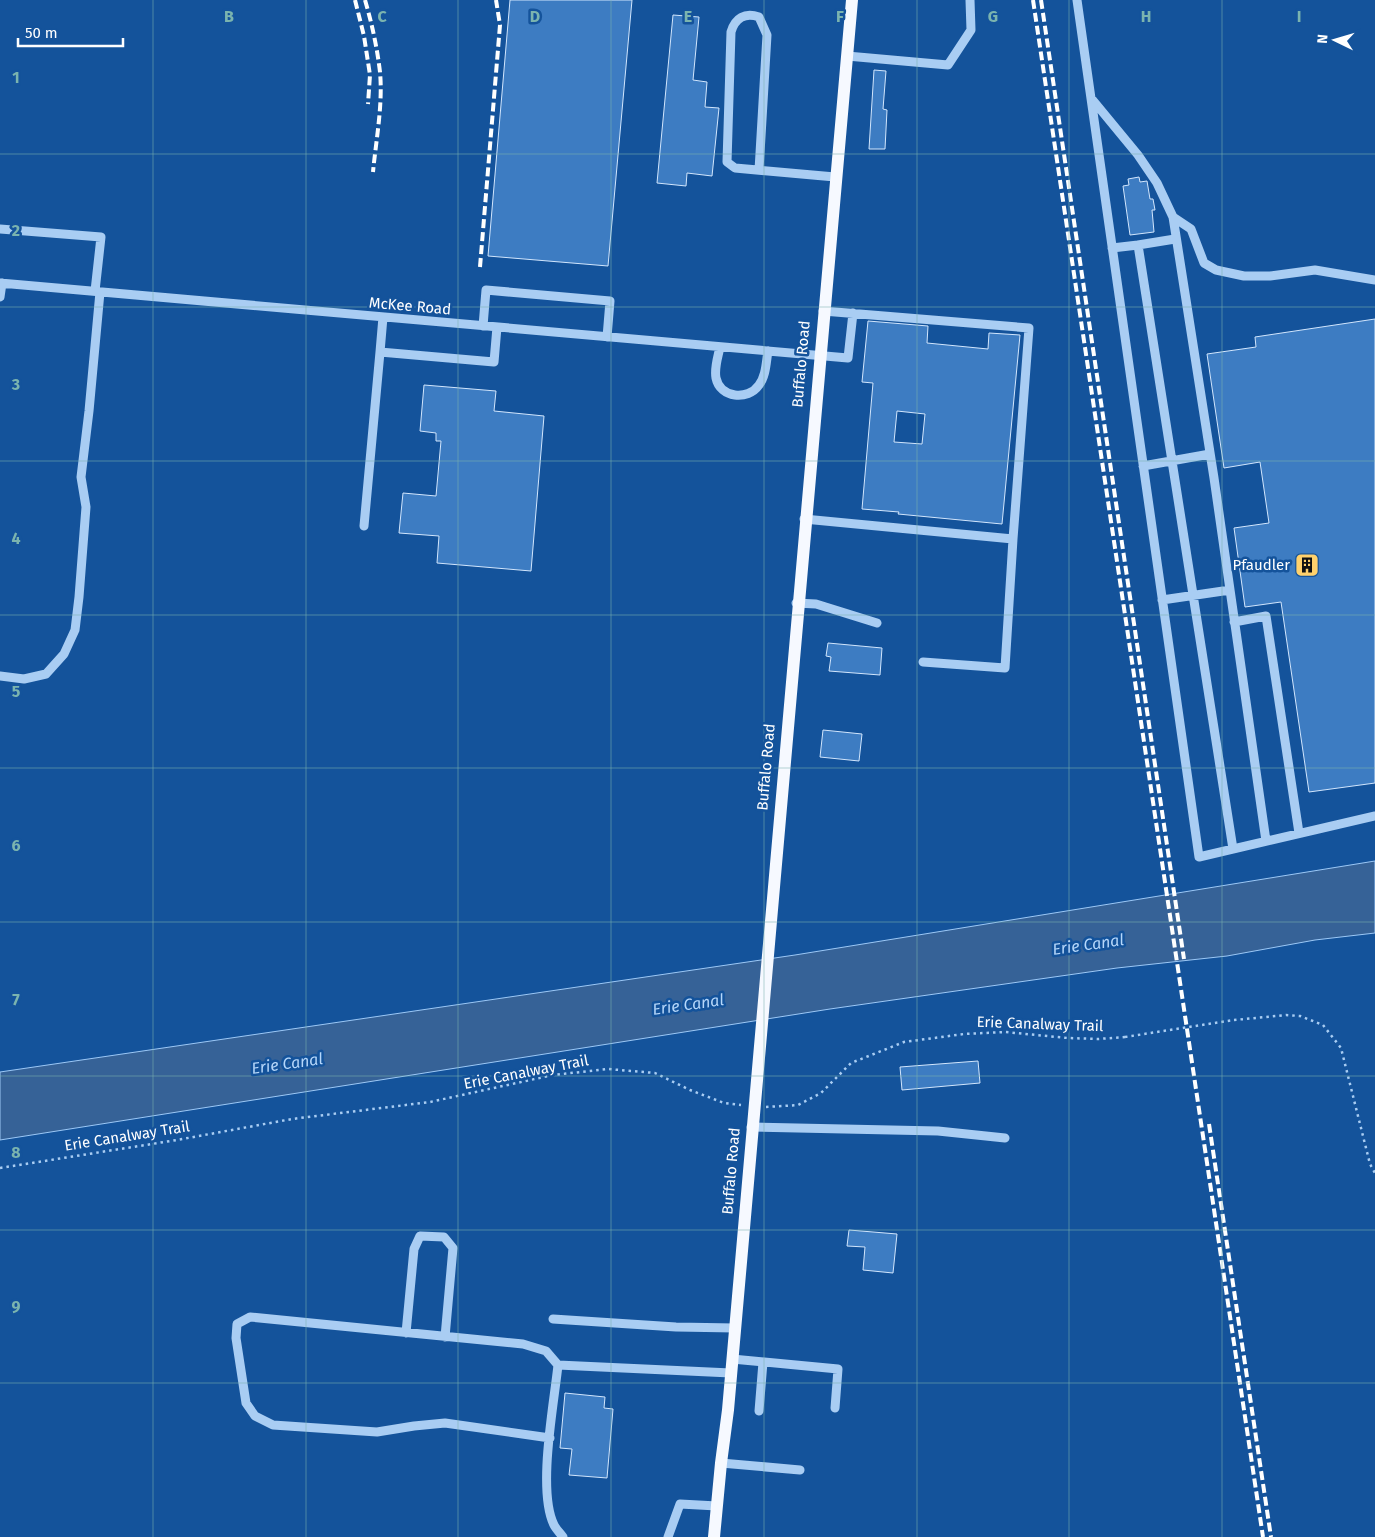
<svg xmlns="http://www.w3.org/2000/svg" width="1375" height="1537" font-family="'Fira Sans',sans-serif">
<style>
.water{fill:#366297;stroke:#9cc8f6}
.building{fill:#3d7cc2;stroke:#d2e6fd;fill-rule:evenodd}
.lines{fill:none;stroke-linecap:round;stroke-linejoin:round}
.path{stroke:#a9cdf3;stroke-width:2.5;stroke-dasharray:2.5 4;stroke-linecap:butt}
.minor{stroke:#a9cdf3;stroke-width:9}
.major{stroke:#f6f9ff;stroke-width:12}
.rail{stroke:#fff;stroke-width:4;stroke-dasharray:9 4;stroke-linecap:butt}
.path-bridge{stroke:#a9cdf3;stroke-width:2.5;stroke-dasharray:2.5 4;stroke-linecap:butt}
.grid{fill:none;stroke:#7bb4af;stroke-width:1;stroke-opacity:0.55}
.labels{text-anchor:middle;stroke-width:5;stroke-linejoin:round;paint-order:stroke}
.street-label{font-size:15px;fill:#fff;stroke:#14539b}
.poi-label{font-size:15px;fill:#fff;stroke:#14539b;text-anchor:end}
.water-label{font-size:16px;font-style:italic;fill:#b6d7fa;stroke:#14539b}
.grid-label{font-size:16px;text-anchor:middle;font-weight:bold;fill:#7bb4af;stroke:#14539b;stroke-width:5;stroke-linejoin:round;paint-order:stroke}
</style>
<rect width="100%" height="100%" fill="#14539b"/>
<path class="water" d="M1375 861V933L1315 940 1227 956 1117 968 830 1009 0 1140V1072L795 955Z"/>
<path class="building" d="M510 0H632L608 266 488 256Z
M673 15 699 17 693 80 707 82 705 107 719 108 712 176 687 173 686 186 657 183Z
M874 70 886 71 883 109 887 110 885 149H869Z
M1139 177 1140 182 1147 181 1150 199H1153L1155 210H1152L1154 232 1130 235 1123 186 1129 185 1128 179Z
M1375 319V783L1309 792 1281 602 1245 607 1234 528 1269 523 1260 462 1224 468 1207 354 1256 347 1255 337Z
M868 321 928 326 927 343 988 349 989 333 1020 335 1002 524 898 514 899 512 862 509 873 383 862 382ZM897 411 925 414 922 444 894 442Z
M424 385 496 391 494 411 544 416 531 571 437 563 439 536 399 533 403 493 436 496 441 441H436V433L420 431Z
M828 643 882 648 880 675 829 671 831 657 826 656Z
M823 730 862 734 859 761 820 757Z
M978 1061 980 1083 902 1090 900 1067Z
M849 1230 897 1234 893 1273 863 1270 865 1247 847 1246Z
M565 1393 605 1397 604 1408 613 1409 607 1478 569 1475 572 1449 560 1448Z"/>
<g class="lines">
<path class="path" d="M1234 1020 1286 1015 1300 1016 1323 1025 1341 1048 1370 1164 1375 1173
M766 1107 798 1105 821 1093 851 1063 904 1042 964 1034 1005 1032 1068 1038 1098 1039 1125 1037
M0 1168 177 1140 292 1119 430 1102 553 1075 608 1069 655 1073 690 1090 724 1103 741 1105"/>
<path class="minor" d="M1077 0 1199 857 1375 816
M847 56 948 65 971 30 970 0
M1091 98 1138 155 1157 183 1173 217 1214 478 1266 841
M759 170 767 35 759 17C745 12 735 18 731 32L727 162 735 168 835 177
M1173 217 1191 229 1204 263 1216 270 1244 276H1270L1315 270 1375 280
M0 229 101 237 95 291
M1138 245 1175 239
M1112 248 1138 245 1233 849
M0 283 848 358 853 313
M0 297 2 283
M383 317 380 352 494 362 497 327
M483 326 486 290 610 301 607 337
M720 347C718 357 714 368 716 378 720 398 748 401 759 385 766 376 766 363 768 351
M1143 466 1210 454
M804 519 1013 539 1029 328 823 311
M364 526 380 352
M1162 600 1230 590
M796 603 816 604 877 623
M1234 622 1266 616 1299 833
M923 662 1005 668 1013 539
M0 676 24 679 46 674 64 654 75 630 79 597 86 507 81 477 89 411 100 292
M751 1127 938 1131 1005 1138
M553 1319 676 1327 735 1328
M406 1333 414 1249 420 1236 444 1237 453 1248 445 1337
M732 1359 838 1369 835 1408
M759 1411 763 1362
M550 1438 445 1423 414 1426 377 1432 273 1425 255 1416 246 1403 236 1338 237 1324 250 1317 523 1344 546 1351 558 1365
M721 1463 800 1470
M563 1537C560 1533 556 1529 554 1525 537 1491 554 1404 558 1365L731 1373
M668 1537 680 1504 717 1506"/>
<path class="major" d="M714 1537 721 1463 728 1410C766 940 807 470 852 0"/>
<path class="rail" d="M355 0 364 36 370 75 368 104
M365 0C372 24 377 47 380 72 383 105 376 140 373 172
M1033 0 1263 1537
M1041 0 1184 959
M480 267 500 25 496 0
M1209 1124 1271 1537"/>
<path class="path-bridge" d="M1125 1037 1234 1020"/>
</g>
<path class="grid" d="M153 0V1537M306 0V1537M458 0V1537M611 0V1537M764 0V1537M917 0V1537M1069 0V1537M1222 0V1537M0 154H1375M0 307H1375M0 461H1375M0 615H1375M0 768H1375M0 922H1375M0 1076H1375M0 1230H1375M0 1383H1375"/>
<defs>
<g id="building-square" transform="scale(1.25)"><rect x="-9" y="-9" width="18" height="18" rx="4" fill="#ffd16c" stroke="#14539b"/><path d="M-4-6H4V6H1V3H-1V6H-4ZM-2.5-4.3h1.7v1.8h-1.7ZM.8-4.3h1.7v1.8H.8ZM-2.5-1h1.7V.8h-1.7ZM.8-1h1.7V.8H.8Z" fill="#111"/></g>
</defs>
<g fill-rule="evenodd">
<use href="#building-square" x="1307" y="565"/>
</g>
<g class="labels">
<g class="street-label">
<text transform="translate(410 306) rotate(5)" y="5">McKee Road</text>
<text transform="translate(801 364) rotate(-85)" y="5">Buffalo Road</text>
<text transform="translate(766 767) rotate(-85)" y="5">Buffalo Road</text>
<text transform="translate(1040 1024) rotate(2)" y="5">Erie Canalway Trail</text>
<text transform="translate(526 1072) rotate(-11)" y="5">Erie Canalway Trail</text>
<text transform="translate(127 1136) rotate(-9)" y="5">Erie Canalway Trail</text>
<text transform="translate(731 1171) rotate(-85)" y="5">Buffalo Road</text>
</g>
<g class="poi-label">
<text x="1290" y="570">Pfaudler</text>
</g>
<g class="water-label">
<text transform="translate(1088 944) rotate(-8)" y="6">Erie Canal</text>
<text transform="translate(688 1004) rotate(-8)" y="6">Erie Canal</text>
<text transform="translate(287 1063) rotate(-8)" y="6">Erie Canal</text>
</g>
</g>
<g class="grid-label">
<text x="229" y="22">B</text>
<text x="382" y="22">C</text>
<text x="535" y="22">D</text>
<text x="688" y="22">E</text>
<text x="840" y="22">F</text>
<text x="993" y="22">G</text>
<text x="1146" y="22">H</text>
<text x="1299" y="22">I</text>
<text x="16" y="83">1</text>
<text x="16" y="236">2</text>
<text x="16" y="390">3</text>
<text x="16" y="544">4</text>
<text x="16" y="697">5</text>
<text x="16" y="851">6</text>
<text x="16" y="1005">7</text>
<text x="16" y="1158">8</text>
<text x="16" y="1312">9</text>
</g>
<g transform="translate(1335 40) rotate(275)" stroke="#14539b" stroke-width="4" paint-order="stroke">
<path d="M0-4L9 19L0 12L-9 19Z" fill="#ffffff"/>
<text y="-8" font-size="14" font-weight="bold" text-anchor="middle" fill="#ffffff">N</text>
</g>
<path d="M18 38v8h105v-8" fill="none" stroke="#ffffff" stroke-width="2.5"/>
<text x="25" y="38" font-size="15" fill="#ffffff" stroke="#14539b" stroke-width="4" paint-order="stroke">50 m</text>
</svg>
